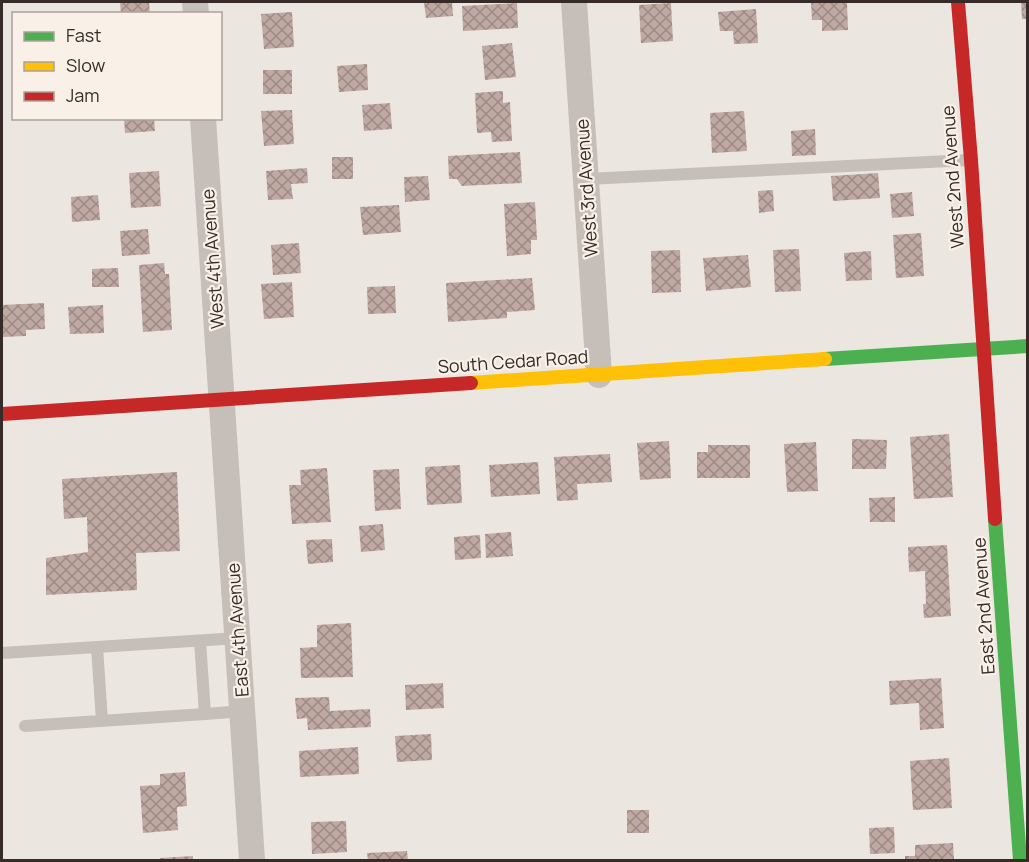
<svg xmlns="http://www.w3.org/2000/svg" width="1029" height="862" font-family="Manrope,sans-serif">
<style>
.building{fill:url(#building-cross-hatch)}
.lines{fill:none;stroke-linecap:round;stroke-linejoin:round}
.lane{stroke:#c5beb9;stroke-width:12}
.street{stroke:#c5beb9;stroke-width:26}
.fast{stroke:#4caf50;stroke-width:14}
.slow{stroke:#ffc107;stroke-width:14}
.jam{stroke:#c62828;stroke-width:14}
.labels{text-anchor:middle;stroke-width:4.5;stroke-linejoin:round;paint-order:stroke}
.street-label{font-size:18px;fill:#362b28;stroke:#f9f0e7}
</style>
<defs>
<pattern id="building-cross-hatch" width="8" height="8" patternUnits="userSpaceOnUse" patternTransform="scale(1.5)"><rect width="8" height="8" fill="#bfa9a2"/><path d="M0 0l8 8M0 8l8-8" fill="none" stroke="#9c8a84"/></pattern>
</defs>
<rect width="100%" height="100%" fill="#ece6e0"/>
<path class="building" d="M120 2H149L150 14H121Z
M424 2H452L453 16 426 18Z
M811 2H847L848 30 822 31V20H812Z
M1021 2H1028V19H1022Z
M517 3 518 28 463 31 462 6Z
M671 3 673 41 641 43 639 5Z
M756 9 758 43 734 44 733 31H720L718 12Z
M292 12 294 47 264 49 261 14Z
M512 43 516 77 485 80 482 46Z
M367 64 368 90 339 92 337 66Z
M263 70H292V94H263Z
M503 91V103L510 102 512 141 492 142 491 132 477 133 475 93Z
M390 103 392 129 364 131 362 105Z
M292 110 294 144 264 146 261 111Z
M744 111 747 151 712 153 710 113Z
M124 118H154L155 131 125 133Z
M815 129 816 155 792 156 791 131Z
M520 152 522 183 462 186 457 179H449L448 156Z
M332 157H353V179H332Z
M307 168 308 183 291 184 293 199 268 200 266 171Z
M159 171 161 206 131 208 129 173Z
M878 173 880 198 833 201 831 176Z
M428 176 430 200 405 202 404 177Z
M773 190 774 211 759 213 758 191Z
M912 192 914 216 892 218 890 194Z
M98 195 100 220 72 222 71 197Z
M535 202 537 240H531V254L507 256 504 204Z
M399 205 401 232 363 235 360 207Z
M148 229 150 254 122 256 120 231Z
M921 233 924 276 896 278 893 235Z
M299 243 301 273 273 275 271 245Z
M799 249 801 291 775 292 773 250Z
M680 250 681 292 652 293 651 251Z
M871 251 872 280 846 281 844 253Z
M748 255 751 287 706 291 703 258Z
M164 263 165 274H169L172 330 143 332 139 265Z
M118 268 119 287H92V269Z
M532 278 535 310 507 312V318L448 322 446 283Z
M292 282 294 317 264 319 261 284Z
M395 286 396 313 368 314 367 287Z
M44 303 45 329 26 330V336L2 337V305Z
M103 305 104 333 70 334 68 307Z
M949 434 953 497 914 499 910 437Z
M852 439 887 440 886 469H852Z
M669 441 671 478 640 480 637 443Z
M816 442 818 491 787 492 784 444Z
M708 445H750V478H697V452H708Z
M610 454 612 482 577 484 578 500 557 501 554 457Z
M538 462 540 494 491 497 489 465Z
M460 465 462 503 427 505 425 467Z
M327 468 331 522 292 524 289 485H301L300 470Z
M399 469 401 509 375 511 373 470Z
M177 472 180 551 136 553 137 590 46 595V558L88 552 87 517 64 519 62 479Z
M895 497V522H870L869 498Z
M383 524 385 550 361 552 359 526Z
M511 532 513 556 486 558 485 534Z
M480 535 481 558 455 560 454 537Z
M332 539 333 562 308 564 306 540Z
M947 545 951 616 924 618 923 604H926L925 571 909 572 908 547Z
M351 623 353 677 301 678 300 648 317 647V625Z
M941 678 944 728 920 730 919 703 890 705 889 681Z
M443 683 444 708 406 710 405 685Z
M329 697 330 711 370 709 371 727 308 730 307 718 297 719 295 698Z
M431 734 432 760 397 762 395 736Z
M358 747 359 774 300 777 299 751Z
M949 758 952 808 913 810 910 761Z
M185 772 187 806 177 807 178 830 143 833 140 786 160 785V774Z
M627 810H649V833H627Z
M346 821 347 852 312 854 311 822Z
M894 827 895 853 870 854 869 828Z
M953 843 954 860H905V856H915V845Z
M407 851 408 860H368L367 853Z
M193 856V860H160V858Z"/>
<g class="lines">
<path class="lane" d="M587 179 969 160
M200 641 205 714 243 711
M97 647 102 721
M2 653 239 638
M25 726 205 714"/>
<path class="street" d="M195 2 196 14
M574 2 599 375
M203 118 252 860"/>
<path class="fast" d="M825 359 1028 346
M995 519 1020 860"/>
<path class="slow" d="M471 383 825 359"/>
<path class="jam" d="M958 2 971 160 995 519
M2 414 471 383"/>
</g>
<g class="labels">
<g class="street-label">
<text transform="translate(953 177) rotate(-94)" y="6">West 2nd Avenue</text>
<text transform="translate(587 188) rotate(-94)" y="6">West 3rd Avenue</text>
<text transform="translate(213 259) rotate(-94)" y="6">West 4th Avenue</text>
<text transform="translate(513 362) rotate(-4)" y="6">South Cedar Road</text>
<text transform="translate(984 606) rotate(-94)" y="6">East 2nd Avenue</text>
<text transform="translate(238 630) rotate(-94)" y="6">East 4th Avenue</text>
</g>
</g>
<rect width="1029" height="862" fill="none" stroke="#362b28" stroke-width="6"/>
<rect x="12" y="12" width="210" height="108" fill="#f9f0e7" stroke="#aba19b" stroke-width="1.5"/>
<rect x="24" y="32" width="30" height="9" fill="#4caf50" stroke="#aba19b" stroke-width="1.5"/>
<text x="66" y="42" font-size="18" fill="#362b28">Fast</text>
<rect x="24" y="62" width="30" height="9" fill="#ffc107" stroke="#aba19b" stroke-width="1.5"/>
<text x="66" y="72" font-size="18" fill="#362b28">Slow</text>
<rect x="24" y="92" width="30" height="9" fill="#c62828" stroke="#aba19b" stroke-width="1.5"/>
<text x="66" y="102" font-size="18" fill="#362b28">Jam</text>
</svg>
